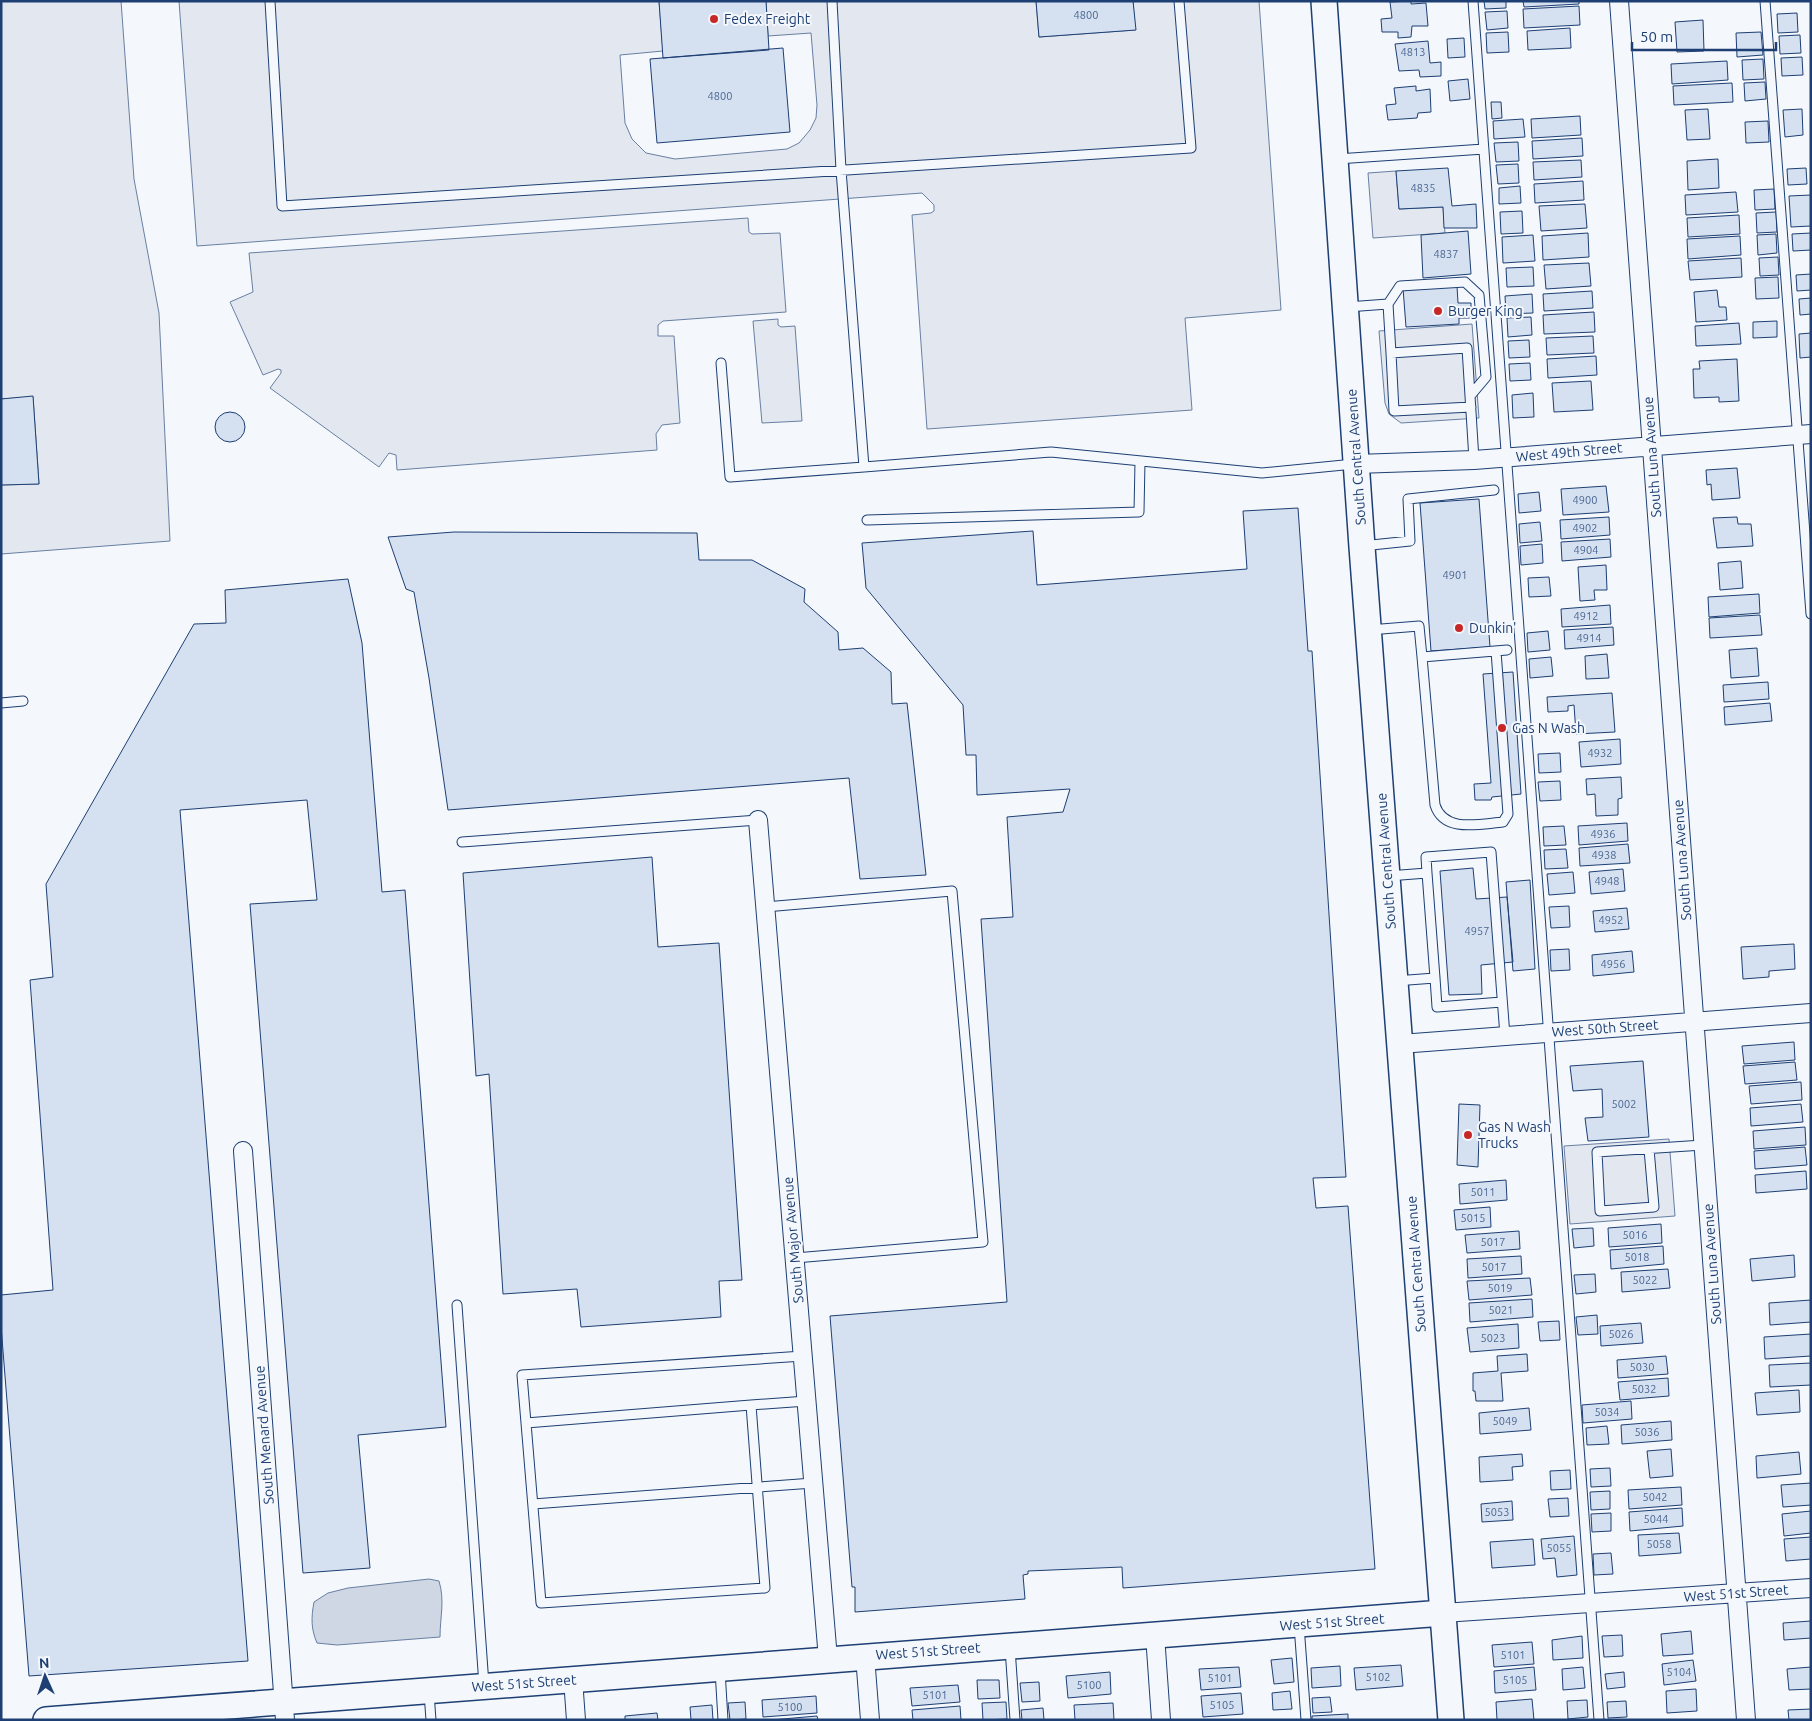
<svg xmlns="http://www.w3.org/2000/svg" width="1812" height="1721" font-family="Ubuntu,sans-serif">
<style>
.parking{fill:#e3e8f0;stroke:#687fa3}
.water{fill:#cfd7e4;stroke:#687fa3}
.building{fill:#d5e0f0;stroke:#1d3f73}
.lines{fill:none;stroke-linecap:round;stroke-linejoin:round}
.lane-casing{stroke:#1d3f73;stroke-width:11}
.street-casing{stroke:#1d3f73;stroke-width:20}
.secondary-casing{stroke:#1d3f73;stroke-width:28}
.lane{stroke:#f4f7fb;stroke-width:9}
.street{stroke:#f4f7fb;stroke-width:18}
.secondary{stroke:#f4f7fb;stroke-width:25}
.poi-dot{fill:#c62828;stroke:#f4f7fb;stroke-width:2}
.labels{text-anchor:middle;stroke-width:4;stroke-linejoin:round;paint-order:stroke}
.number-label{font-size:11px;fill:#4b6792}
.poi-label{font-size:14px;fill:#1d3f73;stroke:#f4f7fb;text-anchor:start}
.street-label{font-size:14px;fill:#1d3f73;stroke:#f4f7fb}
</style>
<rect width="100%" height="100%" fill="#f4f7fb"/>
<path class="parking" d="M1 1H121L134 179 159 313 170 541 1 554V485L39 484 33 397 1 399Z
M179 1H659L663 51 620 55 625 123 632 139 646 153 675 159 787 149 799 143 810 130 816 118 817 105 811 33 768 36 766 1H1036L1039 37 1135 30 1133 1H1259L1281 310 1185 318 1192 410 927 429 912 215 931 213 934 211V205L922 193 197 246Z
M1396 171 1399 209 1443 207 1445 233 1373 238 1368 173Z
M748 218 749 232 752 234 780 233 786 312 663 321 658 325V336H674L680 423 662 425 656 434 657 450 397 470 396 455 389 453 379 467 270 388 281 373V370L278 369 263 375 230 302 253 292 249 253Z
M778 319V325L781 327 795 326 802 421 762 423 753 321Z
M1472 324 1479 418 1401 423 1389 414 1385 403 1379 331Z
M1669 1139 1675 1216 1570 1224 1564 1146Z"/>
<path class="water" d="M429 1579 439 1581C445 1601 440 1617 440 1637L337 1645 317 1643C311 1629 311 1618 314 1602L328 1593 348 1588Z"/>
<path class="building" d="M659 1H766L769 50 663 58Z
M1036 1H1133L1136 30 1039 37Z
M1411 1V4L1426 3 1428 26H1412L1411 37 1398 38V32H1382L1381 19 1392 18 1390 2Z
M1484 1H1506V8L1485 9Z
M1523 1H1579V4L1524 7Z
M1579 6 1580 25 1524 28 1523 9Z
M1507 11 1508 28 1487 30 1485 12Z
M1797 13 1798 32 1778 33 1777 14Z
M1703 20 1704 51 1677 52 1675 22Z
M1570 28 1571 48 1528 50 1527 31Z
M1508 32 1509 52 1487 53 1486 33Z
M1761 32 1763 55 1737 57 1736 33Z
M1800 35 1801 53 1780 54 1779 36Z
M1464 38 1465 57 1448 58 1447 39Z
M1428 41 1430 63 1441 62V76L1420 77 1419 70 1399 71 1395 44Z
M783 48 790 132 657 143 650 59Z
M1802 57 1803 75 1782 76 1781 58Z
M1763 59 1764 79 1743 80 1742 60Z
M1727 61 1728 80 1672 84 1671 64Z
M1468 79 1470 99 1450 101 1448 81Z
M1765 82 1766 99 1745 101 1744 83Z
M1732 83 1733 102 1674 105 1673 86Z
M1416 86V91L1430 89 1431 112 1418 113 1417 118 1388 120 1386 105 1396 104 1394 88Z
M1491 102H1501L1502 118 1492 119Z
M1708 109 1710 139 1687 140 1685 110Z
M1802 109 1803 135 1785 137 1783 110Z
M1580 116 1581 135 1532 138 1531 119Z
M1523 119 1525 137 1494 139 1493 121Z
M1768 121 1769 142 1746 143 1745 122Z
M1582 138 1583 156 1533 159 1532 141Z
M1518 142 1519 161 1496 162 1494 143Z
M1718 159 1719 188 1688 190 1687 161Z
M1581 160 1582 177 1534 180 1533 162Z
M1518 164 1519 183 1498 184 1496 165Z
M1448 168 1452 206 1476 204 1477 228H1444L1443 207 1399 209 1396 171Z
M1806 168 1807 184 1788 185 1787 169Z
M1583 181 1584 200 1535 203 1534 184Z
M1520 186 1521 203 1499 204V188Z
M1774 189 1775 209 1755 210 1754 190Z
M1736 192 1738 212 1686 215 1685 195Z
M1811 195V226L1791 227 1789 196Z
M1585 204 1587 228 1541 231 1539 206Z
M1522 211 1523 233 1501 234 1500 212Z
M1776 212 1777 232 1757 233 1756 213Z
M1739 215 1740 234 1688 237 1687 218Z
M1468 231 1471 274 1423 278 1421 235Z
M1588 233 1589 257 1543 260 1542 236Z
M1811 233V250L1793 251 1792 234Z
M1776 234 1777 253 1758 255 1757 235Z
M1533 235 1535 261 1503 263 1502 237Z
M1740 236 1741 255 1688 259 1687 239Z
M1778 257 1779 275 1760 276 1759 258Z
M1741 258 1742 277 1690 280 1688 261Z
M1589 263 1591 286 1546 289 1544 265Z
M1533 267 1534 286 1507 287 1506 268Z
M1811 274V290L1797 291 1796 275Z
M1778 277 1779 298 1756 299 1755 278Z
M1457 286 1458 303H1471V318H1459V324L1406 327 1403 288Z
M1717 290 1719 307H1726L1727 320 1696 322 1694 292Z
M1592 291 1593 308 1544 311 1543 294Z
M1532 294 1533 313 1506 314 1505 296Z
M1811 298V314L1800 315 1799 299Z
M1594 312 1595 332 1544 334 1543 315Z
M1531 317 1532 335 1508 337 1507 318Z
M1777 321V337L1753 338V322Z
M1739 323 1741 344 1696 346 1695 326Z
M1811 333V357L1800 358 1799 334Z
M1593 336 1594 353 1547 355 1546 338Z
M1529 340 1530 357 1509 358 1508 341Z
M1596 356 1597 375 1548 378 1547 359Z
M1737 359 1739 401 1719 402V397L1694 398 1693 369H1700L1699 361Z
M1530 363 1531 380 1510 381 1509 364Z
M1591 381 1593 410 1554 412 1552 383Z
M1533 393 1534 417 1513 418 1512 395Z
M33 396 39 484 1 485V399Z
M215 427a15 15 0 1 1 30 0a15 15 0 1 1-30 0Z
M1737 468 1740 498 1712 500 1711 484 1707 485 1706 470Z
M1606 486 1609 512 1563 515 1561 489Z
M1539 492 1541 511 1519 513 1518 494Z
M1479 499 1490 647 1431 651 1420 503Z
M1298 508 1308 651H1312L1346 1177 1313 1178 1316 1208 1348 1206 1375 1569 1123 1588 1122 1567 1028 1571V1574L1023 1575 1025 1599 855 1612V1587H852L830 1316 1007 1302 981 919 1013 917 1007 817 1063 812 1070 789 977 795 976 755H966L963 705 866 588 862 543 1033 531 1037 585 1247 569 1243 511Z
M1609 517 1610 535 1561 539 1560 520Z
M1737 517 1738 524H1751L1753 546 1717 548 1713 518Z
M1540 522 1542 541 1520 543 1519 524Z
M454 532 697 533 699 560H752L805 589 804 602 838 632 839 650 863 648 891 672 892 704 907 703 926 875 860 879 849 778 448 810 429 678 414 592 406 589 388 537Z
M1610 539 1611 557 1562 561 1561 542Z
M1542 544 1543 563 1521 565 1520 546Z
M1741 561 1743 588 1720 590 1718 563Z
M1606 565 1607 590H1594L1595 600 1580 601 1578 567Z
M1549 577 1551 596 1529 597 1528 578Z
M348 579 362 643 382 892 405 890 446 1427 358 1435 370 1568 303 1573 250 904 317 900 307 800 180 810 248 1661 29 1676 1 1326V1295L53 1290 30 980 53 977 46 884 194 624 226 623 225 590Z
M1759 594 1760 613 1709 617 1708 597Z
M1610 605 1611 624 1562 627 1561 609Z
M1760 615 1762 635 1710 638 1709 618Z
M1613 627 1614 645 1565 649 1564 630Z
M1548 631 1550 650 1528 652 1527 633Z
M1757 648 1759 676 1731 678 1729 650Z
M1607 654 1609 678 1586 679 1585 656Z
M1551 657 1553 676 1530 678 1529 659Z
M1513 672 1521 794 1492 797 1491 800H1475L1474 784 1491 783 1483 674Z
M1768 682 1769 699 1724 702 1723 685Z
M1612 693 1615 732 1576 734 1574 705 1568 706V711L1548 712 1547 697Z
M1770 703 1772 721 1725 725 1724 707Z
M1620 739 1621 764 1581 767 1579 742Z
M1560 753 1561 772 1539 773 1538 754Z
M1621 777 1622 798 1618 799V815L1596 816 1595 794 1587 795 1586 779Z
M1560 781 1561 800 1540 801 1538 782Z
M1627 823 1628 841 1579 845 1578 826Z
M1564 826 1566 845 1544 846 1543 827Z
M1628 844 1630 863 1580 866 1579 848Z
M1566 849 1568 868 1545 869 1544 850Z
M652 857 658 947 719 943 742 1280 719 1281 721 1317 581 1327 577 1289 503 1294 489 1074 476 1076 463 873Z
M1473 868 1476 899 1507 897 1513 962 1481 965 1482 994 1449 995 1440 871Z
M1623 869 1625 891 1591 894 1589 872Z
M1573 872 1575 893 1549 895 1547 874Z
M1530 880 1535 969 1513 971 1506 882Z
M1569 906 1570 927 1551 928 1549 907Z
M1627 908 1629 929 1595 932 1593 911Z
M1794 944 1795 969 1769 971V977L1743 979 1741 947Z
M1569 949 1570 970 1551 971 1550 950Z
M1632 951 1634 972 1593 976 1592 955Z
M1794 1042 1795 1060 1744 1064 1742 1046Z
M1643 1061 1649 1137 1588 1141 1585 1118 1603 1117 1602 1089 1573 1091 1570 1066Z
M1795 1062 1797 1080 1745 1084 1743 1066Z
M1801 1082 1802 1100 1751 1104 1749 1086Z
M1459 1104 1480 1105 1478 1167 1457 1165Z
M1801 1104 1803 1122 1751 1126 1750 1108Z
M1805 1127 1806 1145 1754 1149 1753 1131Z
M1805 1147 1807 1165 1755 1169 1754 1151Z
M1806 1171 1807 1189 1756 1193 1755 1175Z
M1506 1180 1507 1200 1460 1204 1459 1184Z
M1490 1207 1491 1227 1456 1230 1454 1210Z
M1661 1224 1662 1243 1609 1247 1608 1228Z
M1593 1228 1594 1246 1574 1248 1572 1229Z
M1519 1231 1520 1249 1467 1253 1465 1235Z
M1663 1246 1664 1264 1611 1269 1610 1250Z
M1794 1255 1795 1277 1752 1281 1750 1259Z
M1521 1256 1522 1274 1468 1278 1467 1259Z
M1668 1269 1670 1288 1622 1292 1621 1272Z
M1595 1274 1596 1292 1576 1294 1574 1275Z
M1530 1278 1532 1295 1469 1300 1467 1281Z
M1532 1299 1533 1317 1470 1322 1469 1303Z
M1811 1300V1322L1770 1325 1769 1303Z
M1597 1315 1598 1334 1578 1335 1576 1317Z
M1559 1321 1560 1340 1540 1341 1538 1322Z
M1641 1323 1643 1343 1601 1346 1600 1326Z
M1518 1324 1519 1348 1470 1352 1467 1328Z
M1811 1334V1356L1765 1359 1764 1337Z
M1527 1354 1528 1371 1501 1373 1503 1401H1476L1475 1391H1473V1373L1498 1371 1497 1356Z
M1666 1356 1668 1374 1618 1378 1617 1360Z
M1811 1363V1385L1770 1387 1769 1365Z
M1668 1378 1669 1396 1620 1400 1618 1382Z
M1799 1390 1800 1412 1757 1415 1755 1393Z
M1631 1401 1632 1419 1583 1423 1582 1405Z
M1529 1408 1531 1430 1480 1434 1479 1413Z
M1671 1421 1672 1440 1622 1444 1621 1425Z
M1607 1426 1609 1444 1587 1445 1586 1428Z
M1671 1449 1673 1476 1650 1478 1647 1451Z
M1799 1452 1801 1474 1757 1478 1756 1456Z
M1522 1454 1523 1466 1512 1467 1513 1480 1480 1482 1479 1457Z
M1610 1468 1611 1486 1591 1487 1590 1469Z
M1570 1470 1571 1489 1551 1490 1550 1471Z
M1811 1483V1505L1783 1507 1781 1485Z
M1681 1487 1682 1505 1629 1509 1628 1490Z
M1610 1491V1509L1591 1510 1590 1492Z
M1568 1498 1569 1516 1550 1517 1548 1499Z
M1512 1501 1513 1520 1482 1522 1481 1504Z
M1682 1508 1683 1526 1630 1531 1629 1512Z
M1811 1511V1533L1784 1536 1782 1514Z
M1611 1513V1531L1592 1532 1591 1514Z
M1679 1533 1681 1553 1639 1556 1638 1535Z
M1574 1536 1577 1575 1557 1577 1555 1558 1543 1559 1541 1539Z
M1811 1537V1559L1786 1561 1784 1539Z
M1533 1539 1535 1565 1492 1568 1490 1542Z
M1611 1553 1613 1574 1594 1575 1593 1554Z
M1811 1621V1638L1784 1640 1783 1623Z
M1691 1631 1693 1654 1663 1656 1661 1634Z
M1622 1635 1623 1656 1604 1657 1602 1636Z
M1582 1636 1583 1658 1553 1660 1552 1640Z
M1532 1642 1534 1664 1494 1667 1492 1645Z
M1292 1658 1294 1682 1274 1684 1271 1660Z
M1693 1660 1696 1681 1664 1685 1662 1664Z
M1401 1665 1403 1686 1356 1690 1354 1668Z
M1340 1666 1341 1686 1312 1688 1311 1668Z
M1239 1667 1241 1687 1201 1690 1199 1669Z
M1534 1667 1536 1690 1495 1693 1494 1671Z
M1583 1667 1585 1688 1563 1690 1562 1669Z
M1811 1667V1689L1789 1690 1787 1669Z
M1110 1672 1111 1694 1068 1698 1066 1676Z
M1624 1672 1625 1687 1607 1689 1605 1674Z
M977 1680H999L1000 1698 978 1699Z
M1039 1682 1040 1701 1022 1702 1020 1683Z
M958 1685 960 1702 912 1706 910 1688Z
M1696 1689 1697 1711 1667 1713 1666 1691Z
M1290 1691 1292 1709 1273 1710 1272 1693Z
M1241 1693 1243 1714 1203 1717 1201 1696Z
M816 1696 817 1713 763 1717 762 1700Z
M1330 1697 1332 1712 1313 1713 1312 1698Z
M1532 1699 1534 1720H1497L1496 1702Z
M1587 1700 1588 1717 1568 1719 1567 1701Z
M1626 1701 1627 1717 1608 1718 1607 1702Z
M745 1702 746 1719 730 1720 728 1703Z
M1006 1702 1007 1719 983 1720 982 1703Z
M1113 1703 1114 1720H1075L1074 1705Z
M712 1705 713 1720H691L690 1707Z
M960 1706 961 1720H913L912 1710Z
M1043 1708 1044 1720H1022L1021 1710Z
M1811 1709V1720H1789L1788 1710Z
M657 1713 658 1720H625V1716Z
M1348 1714V1720H1312V1716Z
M817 1716 818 1720H771Z"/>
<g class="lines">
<g class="lane-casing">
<path id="lane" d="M270 1 282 206 1191 148 1179 1
M832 1 841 170 864 467 1051 452 1262 473 1354 464
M1473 1 1599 1720
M1765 1 1811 614
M1337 159 1484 149
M1388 304 1400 286 1465 282 1479 295 1486 377 1470 396
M1347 307 1388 304 1391 353 1467 348 1474 460
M1391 353 1394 411 1471 407
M721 363 730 477 864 467
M867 520 1139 512 1140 462
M1362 546 1410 541 1408 499 1494 490
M1369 630 1419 626 1422 657 1507 650
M1422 657 1435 805C1444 833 1479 824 1503 822L1508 814 1496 651
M1 703 23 701
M462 842 758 820
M1427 873 1426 857 1491 852 1505 1036
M1388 876 1427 873 1435 978 1395 981
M765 907 952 891 983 1242 795 1258
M1435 978 1437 1007 1502 1002
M1649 1149 1654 1207 1600 1211 1597 1152 1703 1145
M457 1305 484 1685
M751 1405 807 1401
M526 1423 751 1405 765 1588 541 1603C534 1527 528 1451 522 1375L803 1356
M533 1504 813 1483
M1299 1625 1306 1720
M1010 1648 1015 1720
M720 1670 723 1720
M429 1693 431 1720"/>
</g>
<g class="street-casing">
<path id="street" d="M1619 1 1746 1720
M1356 464 1474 460 1811 434
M758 820 828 1659
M1400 1044 1811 1013
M243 1151 285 1720
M1443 1613 1811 1588
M1155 1635 1161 1720
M865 1656 870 1720
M573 1679 576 1720"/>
</g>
<g class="secondary-casing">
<path id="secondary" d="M1324 1 1362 547 1451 1720
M46 1720 1443 1613"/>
</g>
<use href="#lane" class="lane"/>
<use href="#street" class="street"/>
<use href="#secondary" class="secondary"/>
</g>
<g class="poi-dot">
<circle cx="714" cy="19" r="5"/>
<circle cx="1438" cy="311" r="5"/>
<circle cx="1459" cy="628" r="5"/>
<circle cx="1502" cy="728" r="5"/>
<circle cx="1468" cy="1135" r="5"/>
</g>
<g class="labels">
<g class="number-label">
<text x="1086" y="19">4800</text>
<text x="1413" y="56">4813</text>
<text x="720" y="100">4800</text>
<text x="1423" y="192">4835</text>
<text x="1446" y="258">4837</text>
<text x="1585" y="504">4900</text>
<text x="1585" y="532">4902</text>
<text x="1586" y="554">4904</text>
<text x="1455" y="579">4901</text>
<text x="1586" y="620">4912</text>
<text x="1589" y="642">4914</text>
<text x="1600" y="757">4932</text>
<text x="1603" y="838">4936</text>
<text x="1604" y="859">4938</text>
<text x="1607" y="885">4948</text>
<text x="1611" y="924">4952</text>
<text x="1477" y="935">4957</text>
<text x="1613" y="968">4956</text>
<text x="1624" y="1108">5002</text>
<text x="1483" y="1196">5011</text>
<text x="1473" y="1222">5015</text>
<text x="1635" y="1239">5016</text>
<text x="1493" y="1246">5017</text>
<text x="1637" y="1261">5018</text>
<text x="1494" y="1271">5017</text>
<text x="1645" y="1284">5022</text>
<text x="1500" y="1292">5019</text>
<text x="1501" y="1314">5021</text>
<text x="1621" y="1338">5026</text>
<text x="1493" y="1342">5023</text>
<text x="1642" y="1371">5030</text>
<text x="1644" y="1393">5032</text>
<text x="1607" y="1416">5034</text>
<text x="1505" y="1425">5049</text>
<text x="1647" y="1436">5036</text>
<text x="1655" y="1501">5042</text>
<text x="1497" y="1516">5053</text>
<text x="1656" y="1523">5044</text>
<text x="1659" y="1548">5058</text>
<text x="1559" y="1552">5055</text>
<text x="1513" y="1659">5101</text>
<text x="1679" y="1676">5104</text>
<text x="1378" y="1681">5102</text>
<text x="1220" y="1682">5101</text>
<text x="1515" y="1684">5105</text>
<text x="1089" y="1689">5100</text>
<text x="935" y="1699">5101</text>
<text x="1222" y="1709">5105</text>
<text x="790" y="1711">5100</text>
</g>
<g class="poi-label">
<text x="724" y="24">Fedex Freight</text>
<text x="1448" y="316">Burger King</text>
<text x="1469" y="633">Dunkin'</text>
<text x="1512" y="733">Gas N Wash</text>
<text x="1478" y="1132">Gas N Wash<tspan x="1478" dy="16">Trucks</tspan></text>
</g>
<g class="street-label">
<text transform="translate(1569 452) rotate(-5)" y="5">West 49th Street</text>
<text transform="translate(1356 457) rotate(-94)" y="5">South Central Avenue</text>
<text transform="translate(1652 457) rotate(-94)" y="5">South Luna Avenue</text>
<text transform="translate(1682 860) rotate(-94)" y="5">South Luna Avenue</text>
<text transform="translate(1386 861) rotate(-94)" y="5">South Central Avenue</text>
<text transform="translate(1605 1028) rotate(-4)" y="5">West 50th Street</text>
<text transform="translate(793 1240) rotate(-95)" y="5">South Major Avenue</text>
<text transform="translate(1416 1264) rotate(-94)" y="5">South Central Avenue</text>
<text transform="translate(1712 1264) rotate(-94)" y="5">South Luna Avenue</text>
<text transform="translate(264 1435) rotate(-94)" y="5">South Menard Avenue</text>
<text transform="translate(1736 1593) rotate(-4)" y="5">West 51st Street</text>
<text transform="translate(1332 1622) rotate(-4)" y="5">West 51st Street</text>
<text transform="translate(928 1651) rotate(-4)" y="5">West 51st Street</text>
<text transform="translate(524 1683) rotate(-4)" y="5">West 51st Street</text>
</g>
</g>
<rect width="1812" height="1721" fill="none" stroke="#1d3f73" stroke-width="5"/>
<g transform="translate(45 1676) rotate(357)" stroke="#f4f7fb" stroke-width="4" paint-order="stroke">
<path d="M0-4L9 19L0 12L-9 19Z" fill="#1d3f73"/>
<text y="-8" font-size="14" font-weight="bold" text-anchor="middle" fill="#1d3f73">N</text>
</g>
<path d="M1632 42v8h144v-8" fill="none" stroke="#1d3f73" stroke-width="2.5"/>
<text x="1640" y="42" font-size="15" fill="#1d3f73" stroke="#f4f7fb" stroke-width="4" paint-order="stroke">50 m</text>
</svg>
